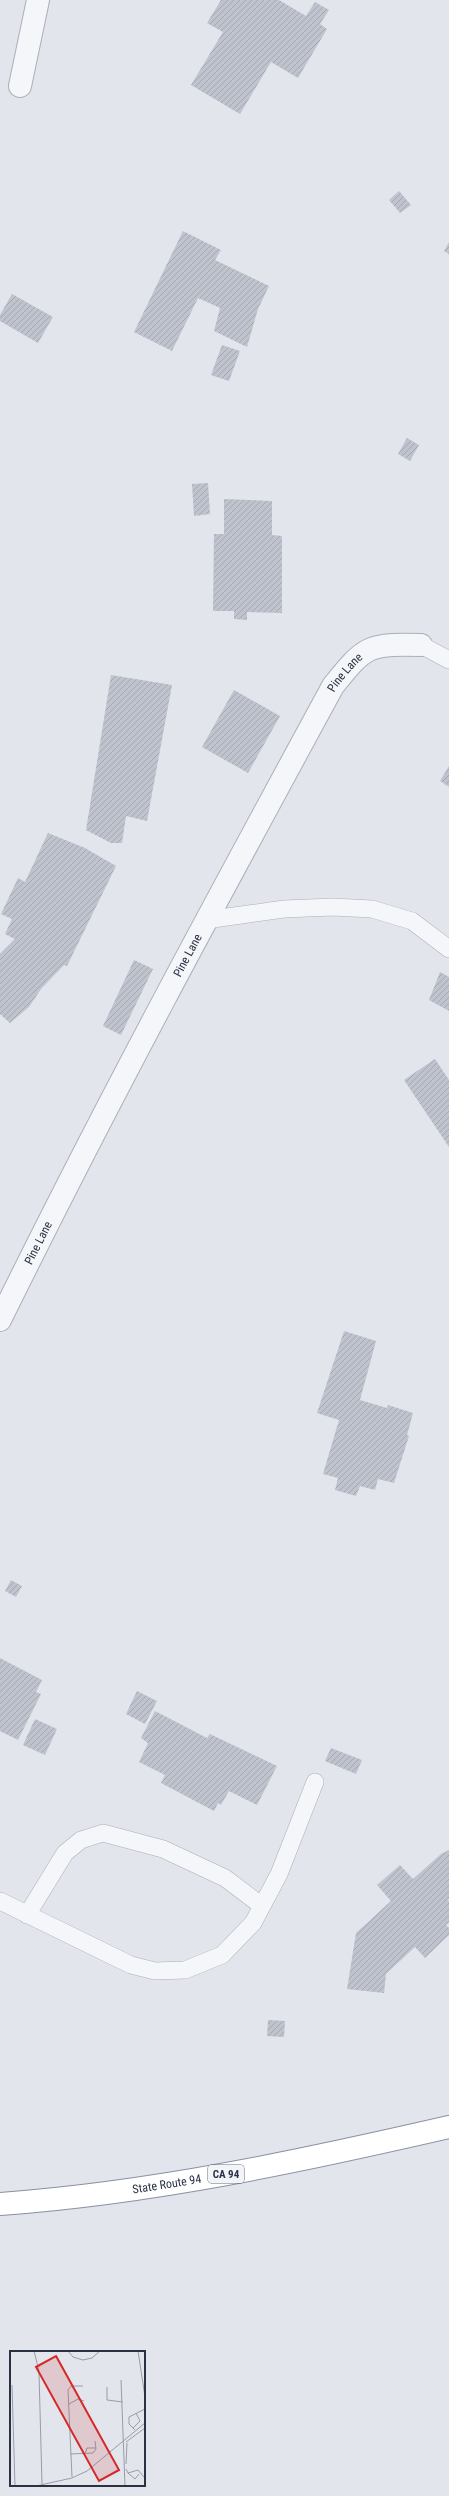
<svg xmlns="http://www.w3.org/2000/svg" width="449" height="2496" font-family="'Roboto Condensed',sans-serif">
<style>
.building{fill:url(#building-hatch)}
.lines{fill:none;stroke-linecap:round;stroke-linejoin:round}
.service-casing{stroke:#aaafb9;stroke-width:18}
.minor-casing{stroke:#aaafb9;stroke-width:24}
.trunk-casing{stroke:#8991a2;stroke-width:24}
.service{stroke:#f5f6f9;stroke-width:17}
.minor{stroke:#f5f6f9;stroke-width:22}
.trunk{stroke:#fff;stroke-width:22}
.labels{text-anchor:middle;stroke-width:3;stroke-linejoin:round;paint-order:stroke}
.shield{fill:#f2f4f8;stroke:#656c79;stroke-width:1}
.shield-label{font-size:11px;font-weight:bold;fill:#293143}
.street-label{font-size:12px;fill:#293143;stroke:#f2f4f8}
.inset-road{fill:none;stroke:#989da8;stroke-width:1}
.view{fill:#d62828;fill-opacity:0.15;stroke:#d62828;stroke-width:2}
.inset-edge{fill:none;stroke:#293143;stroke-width:2}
</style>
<defs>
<pattern id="building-hatch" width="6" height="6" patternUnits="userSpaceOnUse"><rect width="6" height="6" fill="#bfc3cd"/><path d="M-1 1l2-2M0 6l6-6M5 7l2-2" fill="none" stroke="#a4a8b1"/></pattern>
</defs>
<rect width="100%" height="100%" fill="#e2e5eb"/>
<path class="building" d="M221 0H279L306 16 315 2 329 10 320 24 327 29 298 78 271 62 240 114 191 85 223 32 207 23Z
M399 191 411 205 400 213 389 200Z
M183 231 221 250 215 260 269 286 258 309 247 347 214 331 220 308 198 298 172 351 134 332Z
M449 242V254L444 251Z
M12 294 53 317 38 343 0 321V315Z
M222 345 240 351 229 381 211 375Z
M407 438 419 445 410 461 398 454Z
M208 483 210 514 194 516 192 484Z
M224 499 272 501V535L282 536V613L247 612V620L234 619V611H213L214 534H224Z
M111 675 172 685 147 821 126 816 122 843H111L86 830Z
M234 690 280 716 248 773 202 747Z
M449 766V787L440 781Z
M48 833 85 848 116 866 67 966 64 965 41 989 29 1007 10 1023 0 1014V954L15 939 5 934 12 919 1 914 18 878 25 882Z
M134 960 153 969 121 1035 103 1026Z
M440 972 449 977V1011L429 1000Z
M435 1059 449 1080V1147L404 1080Z
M344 1331 376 1341 360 1400 387 1408 388 1405 413 1413 407 1435 409 1436 394 1483 378 1479 375 1490 360 1486 356 1496 335 1490 338 1478 323 1474 339 1420 317 1413Z
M11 1580 22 1586 16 1597 5 1591Z
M0 1658 42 1680 36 1692 41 1694 18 1740 0 1731Z
M137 1691 157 1701 145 1724 126 1714Z
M155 1711 207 1738 210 1734 277 1766 257 1805 229 1791 221 1805 218 1803 214 1811 161 1783 165 1775 139 1762 148 1743 141 1738Z
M35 1719 57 1729 45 1755 23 1745Z
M331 1748 362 1760 356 1774 325 1761Z
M449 1850V1899L447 1900 449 1901V1923L446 1925 449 1928V1935L425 1958 415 1947 386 1974 384 1993 347 1989 356 1933 391 1901 377 1885 400 1865 413 1879 441 1854Z
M268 2020 285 2021 284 2037 267 2036Z"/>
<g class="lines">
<g class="service-casing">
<path id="service" d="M421 645 449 660
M206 920 284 909 333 907 372 909 412 921 449 949
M0 1901 131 1965 155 1971 185 1970 222 1955 253 1923 279 1874 315 1782
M27 1915 65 1853 81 1840 103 1833 163 1849 225 1878 262 1906"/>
</g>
<g class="minor-casing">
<g id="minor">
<path d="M20 86 38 0"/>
<path id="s1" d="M0 1320C105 1106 219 896 333 686 366 645 368 644 421 645"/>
</g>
</g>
<g class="trunk-casing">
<g id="trunk">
<path id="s2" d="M0 2204C152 2193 301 2161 449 2127"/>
</g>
</g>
<use href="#service" class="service"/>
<use href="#minor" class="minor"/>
<use href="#trunk" class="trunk"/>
</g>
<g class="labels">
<rect class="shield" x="208" y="2165" width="36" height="18" rx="3"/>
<g class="shield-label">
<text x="226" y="2178">CA 94</text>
</g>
<g class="street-label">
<text dy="4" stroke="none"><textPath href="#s1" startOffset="734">Pine Lane</textPath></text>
<text dy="4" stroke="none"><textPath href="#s1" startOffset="410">Pine Lane</textPath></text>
<text dy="4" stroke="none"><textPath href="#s1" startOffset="86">Pine Lane</textPath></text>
<text dy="4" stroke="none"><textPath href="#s2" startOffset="168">State Route 94</textPath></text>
</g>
</g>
<g transform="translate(10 2351)">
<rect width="135" height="135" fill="#e2e5eb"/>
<path class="inset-road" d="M24 0 29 20M58 0 63 6 73 9 82 7 90 0M128 0 135 46M29 22 32 133M111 29 115 135M2 34 5 135M97 36V49L113 51M59 53 68 48 74 50M123 77 130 70 126 62M125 79 119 73V66L135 58M116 91 135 77M60 103 83 102 86 98 85 90M75 103 77 97H86M116 113 117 92M116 118 118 122 128 119 134 126M118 122 125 128 129 123M62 126 58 39 61 35H73M26 135 62 127 77 120 135 72"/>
<path class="view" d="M46 5 109 119 89 130 26 16Z"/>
<rect width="135" height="135" class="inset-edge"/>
</g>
</svg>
